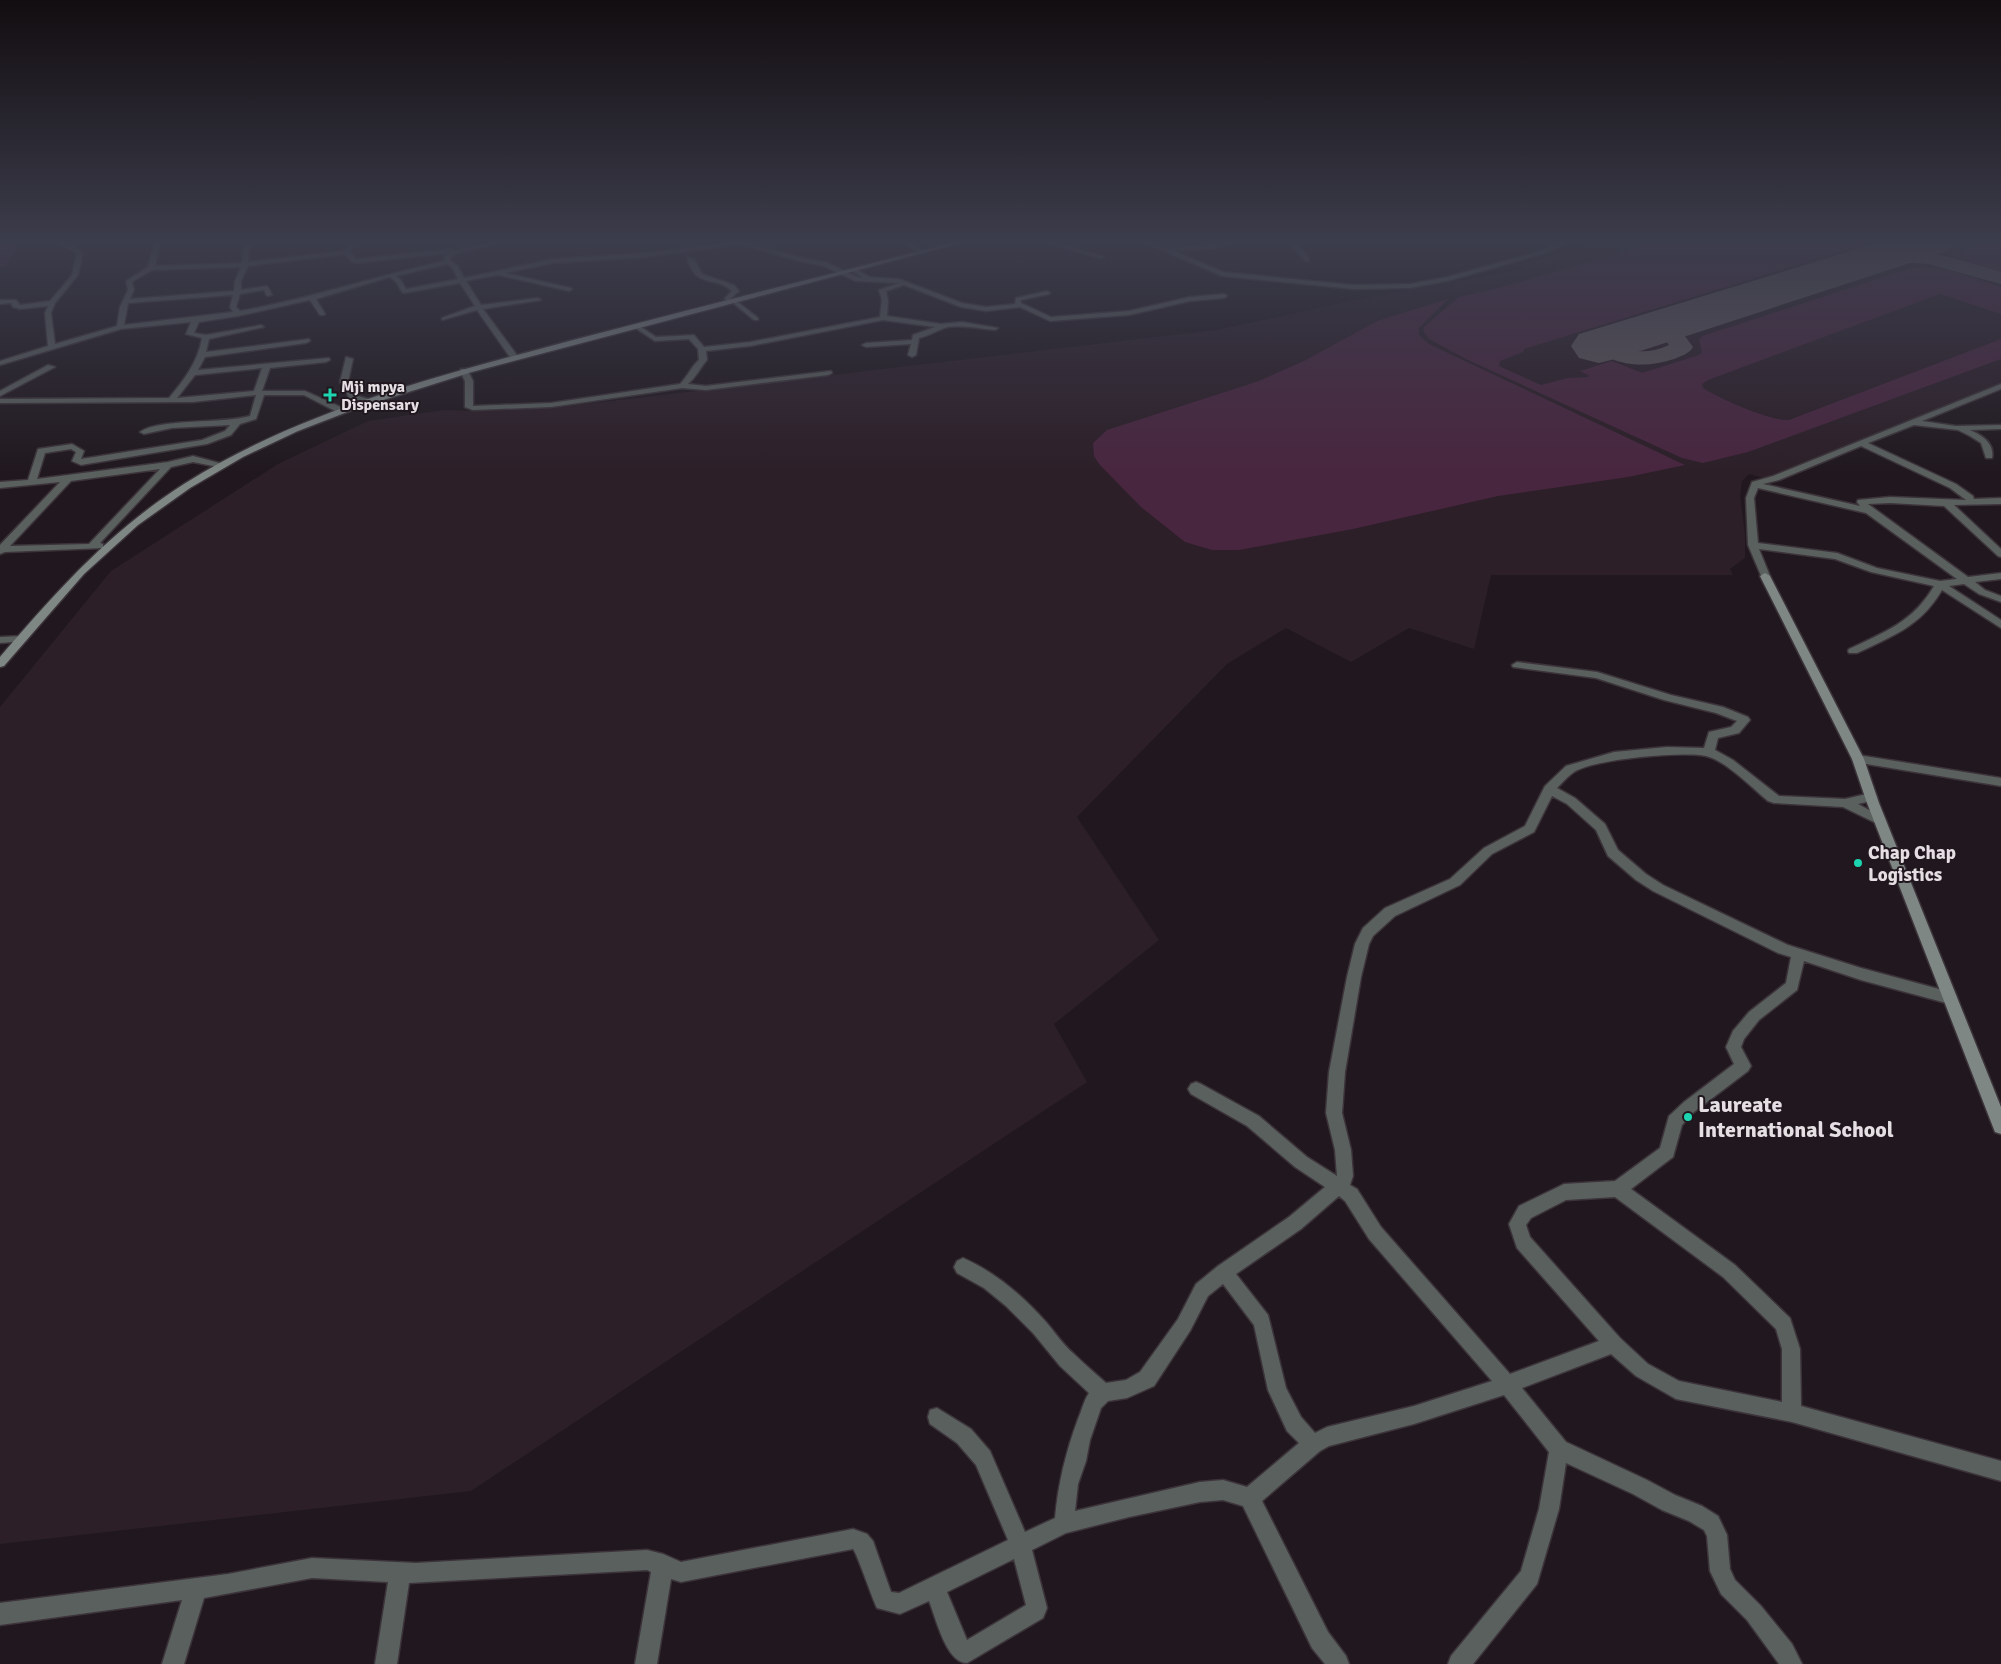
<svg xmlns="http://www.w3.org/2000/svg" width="2001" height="1664" font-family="Signika,sans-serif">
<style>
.built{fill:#2c1f28}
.green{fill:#492640}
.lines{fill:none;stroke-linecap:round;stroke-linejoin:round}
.taxiway{fill:#5d565b;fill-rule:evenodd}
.runway{fill:#5d565b;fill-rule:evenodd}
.street-casing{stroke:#3c343a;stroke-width:3}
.secondary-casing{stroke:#3c343a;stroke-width:3}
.street{fill:#5a605e;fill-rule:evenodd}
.secondary{fill:#7f8785;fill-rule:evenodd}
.poi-dot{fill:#1dd5b1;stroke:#20181e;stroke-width:2}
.labels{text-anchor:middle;stroke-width:4;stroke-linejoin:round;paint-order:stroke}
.far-poi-label{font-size:16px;font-weight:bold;fill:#e5dfe3;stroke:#20181e;text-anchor:start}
.poi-label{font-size:19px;font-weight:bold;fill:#e5dfe3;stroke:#20181e;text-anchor:start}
.near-poi-label{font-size:22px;font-weight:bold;fill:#e5dfe3;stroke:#20181e;text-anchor:start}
</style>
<rect width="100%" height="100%" fill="#20181e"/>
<path class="built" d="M1610 240H2001V383L1764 478 1749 474 1742 481 1740 496 1745 534V558L1730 569 1733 575H1491L1474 649 1409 628 1351 662 1286 628 1227 664 1077 817 1159 940 1054 1024 1087 1082 471 1491 0 1544V707L111 571 278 464 368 421 443 410 469 411 551 408 1216 330 1374 296 1524 269 1521 265Z"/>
<path class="green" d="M0 240H22L5 266 0 268Z
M1667 240H1856L1865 244 1524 349 1523 352 1500 361 1499 366 1541 385 1568 378 1589 377 1588 375 1580 371 1612 361 1642 373 1699 355 1702 352 1699 340 1702 336 1912 268C1941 264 1973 279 2001 287V314L1940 294 1708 380 1702 384 1703 388C1720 399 1770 421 1789 420L2001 339V359L1748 452 1703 463 1682 458 1468 360 1429 339 1423 331 1424 327 1459 297 1498 288Z
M1995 240H2001V272L1974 264 1958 254 1962 251Z
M1448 299 1419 328V335L1429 344 1685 465 1628 477 1498 496 1353 529 1239 550H1212L1185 542 1141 507 1099 464 1094 456 1093 443 1107 430 1259 381 1306 360 1377 321Z"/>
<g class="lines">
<path class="taxiway" d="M1883 250C1924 248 1962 260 2001 272V284L1928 264 1876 260 1873 256 1876 252Z
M1665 319 1673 320 1693 347C1689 354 1681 356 1674 359 1645 369 1607 367 1588 340L1594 331C1610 327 1627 325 1644 329L1647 334 1644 339 1613 341C1630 354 1650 354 1669 345L1654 325 1657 320Z"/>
<path class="runway" d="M1887 240H1957L1950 250 1619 358 1599 363 1579 358 1571 346 1579 334Z"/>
<g class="street-casing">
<path id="street" d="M54 240H61L83 252 78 275 55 303 51 313 55 344 117 326 120 307 128 290 126 281 148 267 155 240H161L155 266 242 263 244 240H250L248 262 342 251 346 249 350 240H356L350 252 356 259 448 249 455 250 503 240H512L457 253 450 258 451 261 457 265 464 278 553 259 645 253 722 244 732 242 729 240H737L802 258 828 263 857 277 863 278 852 271V269H856L870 277 899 279 962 303 986 307 1015 304 1016 298 1047 291 1050 293 1049 294 1021 300V303L1051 317 1129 311 1190 297 1224 294 1227 296 1224 298 1190 301 1129 315 1050 321 1020 307 986 311 961 307 904 285 886 291 888 300 887 316 941 324 962 322 998 328 995 330C980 329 955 323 942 329 934 332 928 336 919 338L916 355 912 357 908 355 911 344 866 347 862 345 866 343 912 340 913 335 935 327 883 320 750 346 706 351 707 360C700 368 696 377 688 384L706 386 831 371 832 373 828 375 706 390 682 388 551 407 473 410 465 407V381L460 371 461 369H467L473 381V406L551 403 680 384C688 376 691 367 699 360L698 349 689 339 655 341 634 327V325H638L656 337 694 335 704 347 750 342 880 317 882 300 879 290 899 283 855 281 824 266 799 261 739 244 645 257 553 263 506 273 571 288 572 289 569 291 498 275 466 281 481 305 538 298 541 300 483 309 519 358 515 360H512L477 310 442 320V318L475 306 460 283 404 293 402 292 396 282 390 277 316 299 325 314 324 315H320L310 300 238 316 199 322 194 333 206 335 261 325 264 327 209 339 206 352 309 339 310 341 306 343 205 357 198 370 329 358 330 360 326 362 270 368 262 391H305L343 408V412H337L304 395H264L256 419 240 424 231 435 207 444 81 465 72 461 76 452 71 449 45 453 37 479 168 462 193 456 227 465 223 468 193 462 171 467 100 543 103 544V548L5 552 0 554V545L60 482 0 488V482L28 480 38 449 72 444 84 451 81 459 202 440 225 431 230 425 172 428 144 434 140 432C160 418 222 424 250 416L256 395 193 402 0 403V399L169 398C184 380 198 362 202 338L186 334 191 322 121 329 0 365V361L48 346 45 313 48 306 20 309 13 307 11 303 0 304V300H16L20 305 50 301 72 275 77 253ZM449 253 444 257 445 261C376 276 309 299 240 311L236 307 240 294 264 290 267 296 272 295 268 287 266 286 241 290V281L248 266 345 254 352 262 357 263ZM447 264 452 267 458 279 406 289 401 280 396 276ZM241 267 235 281 234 291 130 299 134 290 132 282 152 270ZM233 295 230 307 233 312 124 325 128 303ZM262 368 254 391 177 398 195 375ZM160 469 89 544 10 546 71 481Z
M899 240H906L925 252 920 253Z
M1037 240H1045L1104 257 1099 258Z
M1139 240H1146L1167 249 1216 244 1240 240 1216 248 1174 251 1223 272 1354 285 1410 284 1447 277 1541 251 1566 240H1573L1545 253 1448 281 1410 288 1354 289 1222 276Z
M1282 240C1293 239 1307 252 1309 261H1305L1297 251Z
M687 257 694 259 702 274 734 285 739 291 729 300H725V298L732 291C715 275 695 290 687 257Z
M734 299 758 318V320H754L732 302V300Z
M346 357 353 359 348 382 353 387 355 395 368 399V403L349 398 345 388 340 382Z
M48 365 55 367 0 396V391Z
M2001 384V389L1922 421 1956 426 2001 425V429L1970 430C1982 435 1995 444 1992 458H1986L1981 443 1970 436 1958 430 1914 425 1868 443 1956 484 1973 496 1974 499 2001 498V504L1954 505 2001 549V557L1998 556 1944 506 1890 503 1868 504 1968 577 2001 573V579L1975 582 1985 590 2001 596V602L1979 594 1964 584 1949 586 2001 620V628L1942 590C1921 626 1893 636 1857 653H1849L1848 651 1849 649C1885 632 1913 622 1934 586L1871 572 1835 559 1759 549 1770 576 1768 578H1762L1748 545 1746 498 1752 482 1773 476ZM1861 446 1950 488 1966 500 1890 497 1858 500 1857 502 1860 506 1763 484 1779 480ZM1758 488 1866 513 1957 579 1940 581 1877 568 1837 553 1758 543 1754 498Z
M22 636 26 637 27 639 26 641 0 643V637Z
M1517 662 1597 672 1671 695 1723 707 1748 717 1750 720 1739 733 1718 738 1715 750 1733 760 1779 796 1845 799 1871 793 1875 794 1877 797 1875 800 1858 804 1884 818 1886 821 1880 825 1843 807 1774 803 1768 801C1752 788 1725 760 1706 756 1682 751 1594 759 1574 772 1568 776 1562 783 1557 788L1575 798 1605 824 1618 850 1646 874 1663 885 1788 945 1861 968 1950 992 1955 994 1957 998 1955 1002 1950 1004 1861 980 1804 961 1797 990 1759 1020 1744 1039 1741 1047 1751 1066 1748 1071 1694 1112 1682 1125 1673 1157 1631 1189 1735 1265 1790 1318 1800 1349 1801 1406 2001 1461V1481L1792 1422 1676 1399 1636 1376 1611 1354 1522 1388 1566 1442 1647 1480 1675 1495 1702 1506 1718 1516 1727 1535 1730 1569 1735 1580 1761 1606 1792 1644 1802 1664H1779L1747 1620 1721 1594 1710 1571 1707 1536 1704 1530 1689 1521 1662 1510 1633 1494 1566 1463 1559 1509 1537 1584 1473 1664H1448L1451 1656 1521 1571 1539 1509 1549 1452 1504 1395 1414 1424 1329 1446 1320 1451 1262 1501 1328 1632 1346 1656 1349 1664H1325L1312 1648 1243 1506 1223 1500 1200 1502 1129 1517 1066 1533 1032 1550 1047 1608 1043 1618 967 1663C946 1663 936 1618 929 1601L900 1614 877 1608C872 1598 857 1553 853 1549L681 1582 671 1579 657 1664H635L651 1572 647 1570 409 1583 397 1664H375L388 1582 312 1578 204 1598 184 1664H162L182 1600 0 1625V1603L228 1574 312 1558 416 1563 647 1550 663 1554 681 1562 853 1529 867 1534 873 1541 891 1592 899 1593 1008 1540 976 1465 957 1443 930 1424 928 1417 930 1410 937 1408 971 1429 990 1451 1025 1532 1055 1518C1058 1484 1066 1451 1078 1419 1082 1410 1084 1400 1089 1393L1060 1366 1033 1333 1006 1306 984 1288 957 1273 954 1267 957 1261 963 1258C995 1272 1023 1296 1046 1322 1055 1332 1063 1345 1074 1354 1084 1364 1095 1373 1106 1383L1126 1380 1140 1372 1178 1319 1196 1284 1218 1266 1289 1217 1325 1187 1295 1167 1247 1126 1191 1094 1188 1089 1191 1084 1196 1082 1201 1084 1259 1116 1307 1157 1337 1176 1335 1150 1326 1113 1329 1072 1347 977 1355 944 1363 928 1385 908 1450 879 1484 848 1525 826 1545 786 1566 766 1614 752 1667 747 1704 748 1709 732 1731 727 1737 721 1716 713 1664 700 1596 678 1513 667 1512 665ZM1552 796 1567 804 1596 830 1608 856 1636 880 1653 891 1778 953 1791 957 1786 983 1749 1012 1733 1031 1726 1047 1734 1064 1684 1102 1669 1116 1660 1148 1615 1181 1564 1184 1558 1187 1519 1206 1509 1224 1517 1248 1599 1341 1510 1374 1381 1227 1357 1189 1350 1185 1353 1176 1351 1150 1342 1113 1345 1072 1361 977 1369 944 1373 936 1395 916 1460 885 1492 854 1534 832ZM1339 1196 1345 1201 1369 1239 1492 1381 1414 1406 1327 1427 1315 1433 1301 1417 1286 1388 1268 1315 1236 1274 1301 1229ZM1615 1197 1723 1277 1776 1329 1782 1349V1402L1679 1381 1648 1364 1620 1338 1530 1237 1526 1225 1531 1218 1566 1200ZM1223 1284 1254 1325 1268 1390 1287 1431 1299 1443 1247 1487 1223 1480 1200 1482 1075 1511 1078 1484 1086 1461 1090 1440 1101 1408 1108 1401 1127 1398 1154 1386 1190 1331 1208 1296ZM1014 1559 1026 1605 967 1640 947 1592Z
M1858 755 2001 778V786L1854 762 1852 759 1854 756Z"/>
</g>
<g class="secondary-casing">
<path id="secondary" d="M963 240H972L472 372 355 409 298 431 243 457 190 488 138 525 84 574 4 666 0 667V657C56 592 110 531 184 484 303 409 442 375 577 339 706 305 835 273 963 240Z
M1765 573 1770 576 1864 759 1879 803 2001 1107V1134L1995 1132 1993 1127 1867 803 1852 759 1760 576Z"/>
</g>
<use href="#street" class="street"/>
<use href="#secondary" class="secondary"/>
</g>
<linearGradient id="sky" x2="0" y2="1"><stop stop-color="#120d10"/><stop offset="0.51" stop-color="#3c3d4c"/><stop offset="1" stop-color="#3c3d4c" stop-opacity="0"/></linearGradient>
<rect width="2001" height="473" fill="url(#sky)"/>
<g class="poi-dot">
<path d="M327.5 387.5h5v5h5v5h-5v5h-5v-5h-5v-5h5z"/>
<circle cx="1858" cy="863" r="5"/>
<circle cx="1688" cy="1117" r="5"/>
</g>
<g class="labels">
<g class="far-poi-label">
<text x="341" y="392">Mji mpya<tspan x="341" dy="18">Dispensary</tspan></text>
</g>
<g class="poi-label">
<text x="1868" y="859">Chap Chap<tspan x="1868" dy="22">Logistics</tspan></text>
</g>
<g class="near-poi-label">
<text x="1698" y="1112">Laureate<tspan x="1698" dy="25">International School</tspan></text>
</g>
</g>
</svg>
